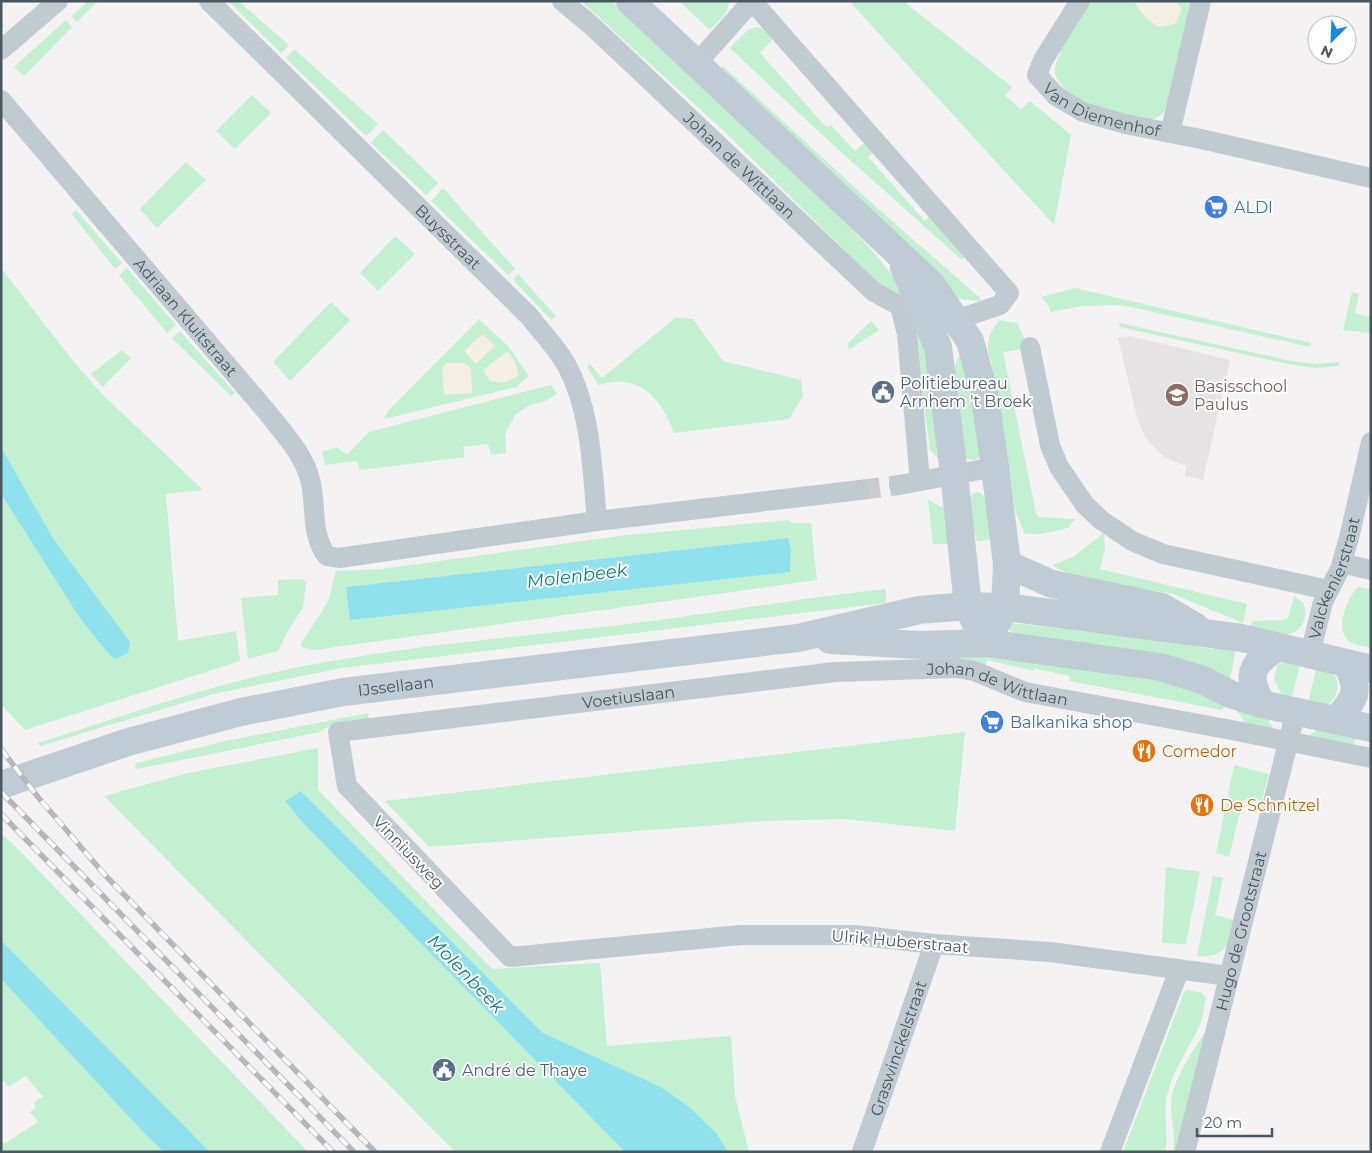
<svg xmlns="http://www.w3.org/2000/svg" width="1372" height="1153" font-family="Montserrat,sans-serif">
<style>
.education{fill:#e5e3e4}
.green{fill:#c2f0d0;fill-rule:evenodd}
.sand{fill:#f4eee4}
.water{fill:#8fe2ed}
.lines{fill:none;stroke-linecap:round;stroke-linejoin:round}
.street-tunnel{stroke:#c9cbce;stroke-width:20;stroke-dasharray:20 10;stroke-linecap:butt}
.street{stroke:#c0cad1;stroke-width:20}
.secondary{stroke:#c0ccd5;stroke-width:28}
.rail-casing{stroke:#b4b8bc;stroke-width:5.5}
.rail{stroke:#fff;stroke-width:4;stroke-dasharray:11;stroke-linecap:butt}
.labels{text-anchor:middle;stroke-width:4;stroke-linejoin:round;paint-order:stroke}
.street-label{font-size:16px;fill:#495760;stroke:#fff}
.shop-label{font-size:16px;fill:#366cbe;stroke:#fff;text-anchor:start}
.service-label{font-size:16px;fill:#4e5e75;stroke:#fff;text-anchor:start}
.education-label{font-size:16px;fill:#785e54;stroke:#fff;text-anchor:start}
.food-label{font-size:16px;fill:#c56008;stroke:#fff;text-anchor:start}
.water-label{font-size:18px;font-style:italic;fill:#0e808f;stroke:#fff}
</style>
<rect width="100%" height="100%" fill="#f4f2f2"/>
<path class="education" d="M1130 336 1230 360 1203 480 1185 476 1186 466 1164 457 1145 437 1137 418 1118 338Z"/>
<path class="green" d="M88 1H98L77 22 72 16Z
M228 1H238L289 45 281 53Z
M581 1H612C677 61 742 122 805 184 841 219 881 253 906 297L884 289 726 133Z
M679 1H729C729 14 718 21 710 30Z
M849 1H903L1012 87 1005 96 1021 109 1030 101 1071 135 1054 225Z
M1091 1H1193L1169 104 1167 103C1165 114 1159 118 1149 120L1090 108 1061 90 1063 86C1052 75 1053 66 1061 53L1059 51 1063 45Z
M66 20 72 27 24 76 14 67Z
M757 27 767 30 773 39 760 53 826 127 831 125 855 151 864 143 873 152 868 157 925 221 930 216 965 257 962 260 820 133 730 48 749 29Z
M294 49 378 124 366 136 286 58Z
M723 66 876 207 980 298V301L958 299 872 211 722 69Z
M252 95 271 113 235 149 216 131Z
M383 130 438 183 426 195 371 143Z
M186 162 206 180 157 228 140 209Z
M443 188 515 269 508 275 431 201Z
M76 210 122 263 115 269 72 214Z
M395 236 415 254 378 291 360 273Z
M1 268 73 361 101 393 203 490 166 494 178 641 236 631 240 661 25 730 1 704V494L81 620 116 659 54 540 1 447Z
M127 268 176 325 167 333 119 275Z
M518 274 556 316 551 320 513 280Z
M1075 288 1311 343 1310 347 1122 305 1082 306 1050 312V308L1041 297Z
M1352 292 1359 294 1355 313 1371 317V333L1343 330Z
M331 302 350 320 290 381 273 362Z
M675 318 693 319 723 361 801 380 803 396 789 419 674 433C665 409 650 383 621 382 614 381 605 384 598 385L587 366 590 364 602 378Z
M479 319 508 346 529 376 516 387 384 419 387 412Z
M1000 320 1017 323 1026 341 1022 349 1003 352 1036 513 1038 517 1075 519 1068 528 1040 534H1025L1016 513 992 364C985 347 987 334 1000 320Z
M871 321 879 330 850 349 847 344Z
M1119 323 1291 361 1315 364 1339 362V366L1315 368 1288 364 1120 327Z
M180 331 235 393 231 396 172 338Z
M921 335 927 350 939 459 930 450 916 343V336Z
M122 350 131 358 103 387 91 374Z
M963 352 982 456 975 460 967 459 964 454 954 372 957 359Z
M551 385 557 394 545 401 530 405 515 415 505 434 506 453 491 455 488 444 463 447 465 457 360 470 357 461 325 465 322 452 337 447 347 455 369 432Z
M979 492 987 499 990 540 977 541 969 507 970 499 973 493Z
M928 500 944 508 950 544H933Z
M789 520 792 523H811L817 580 314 650 301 647 302 642 328 602 336 571 382 569 619 536ZM788 538 791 549 790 572 346 587Z
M1104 533 1105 549 1100 569 1247 604 1243 623 1173 594 1072 576 1052 565 1073 557Z
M302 579 306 582 303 608 290 627 278 651 248 659 241 598 278 595V580Z
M1358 587 1371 589V648C1362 646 1351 645 1346 638 1336 626 1348 596 1358 587Z
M886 589V603L342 668 213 694 40 746 38 743C115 719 192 691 271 673 383 648 497 639 611 626 703 615 794 599 886 589Z
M1294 596 1303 603C1306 609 1306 615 1303 622 1294 644 1267 631 1250 626L1253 621 1283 620 1288 618Z
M1004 622 1158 640 1211 649 1236 648 1229 685 1029 640 1010 631Z
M927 656 1012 658 1176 681 1224 706 1222 710 1070 681 1069 676 1034 668V671L987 660 986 665 927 660Z
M1283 661H1301L1291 700 1281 693 1274 679 1277 666Z
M1317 665C1324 667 1330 669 1334 675 1342 685 1336 704 1323 706 1318 708 1312 707 1307 707Z
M1235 707 1266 717 1273 727 1271 730 1243 725 1244 721Z
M368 713 369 720C350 720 336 720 320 732L137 769 135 767 136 763 226 741Z
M1317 730 1357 735 1352 747 1310 739 1311 734Z
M965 732 955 831 845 819 766 821 429 847 385 801Z
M318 748V790L492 969 600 963 607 1046 731 1036 735 1096 749 1152H728L717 1134 661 1087 543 1033 301 791 285 801 302 822 625 1152H455L104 796 188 773Z
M1234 765 1269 774 1261 803 1243 800 1229 857 1216 853Z
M1 833 19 850 308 1152H210L1 940Z
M1166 867 1200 872 1186 944 1162 943Z
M1213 876 1223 878 1215 915 1233 920C1228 945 1227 958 1197 956Z
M1 979 146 1134 164 1152H1V1139L4 1144 38 1122 30 1112 36 1107 34 1102 43 1097 26 1076 8 1087 4 1081 1 1083Z
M1188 990 1202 993 1206 999C1203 1008 1203 1020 1198 1029 1187 1051 1173 1070 1167 1095 1162 1114 1170 1133 1165 1152H1123L1184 992Z
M1206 1030 1177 1152H1173C1176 1136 1171 1121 1171 1105 1172 1079 1194 1051 1206 1030Z"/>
<path class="sand" d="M1133 1H1175L1182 9 1175 24 1158 27 1146 18Z
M483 334 495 346 476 364 464 351Z
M508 351 515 362 519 376 503 383 490 381 483 370Z
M446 363H463L471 368 472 393 444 395 442 368Z"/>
<path class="water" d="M1 447 54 540 130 642 128 653 116 659 110 655 81 620 1 494Z
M788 538 791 549 790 572 350 620 346 587Z
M301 791 543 1033 661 1087 688 1106 717 1134 728 1152H625L302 822 285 801Z
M1 940 210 1152H164L146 1135 1 979Z"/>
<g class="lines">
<path class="street-tunnel" d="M860 490 899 485"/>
<g class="street">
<path id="s1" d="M209 1 530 317C542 333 558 349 567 366 592 413 592 470 597 521"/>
<path id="s2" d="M562 1 591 25 874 292 900 306 907 334 920 481"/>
<path d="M752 1 1009 293 1000 305 944 324"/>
<path id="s3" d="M1080 1 1043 60 1037 75 1056 96 1083 112 1125 124 1201 139 1371 178"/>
<path d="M1 50 58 1"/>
<path d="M697 63 752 1"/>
<path id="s4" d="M1 100 267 412C284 434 305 455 311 483 316 507 311 536 327 556L339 558 597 521 860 490"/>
<path d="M1170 133 1201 1"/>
<path d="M1030 347 1050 445 1059 467 1085 505 1101 520 1132 541 1163 554 1328 590"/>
<path d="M899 485 995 467"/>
<path d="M1342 563 1371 570"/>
<path id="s5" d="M1310 654 1323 602 1340 569 1349 538 1371 442"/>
<path id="s6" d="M1229 976 1050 952 934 944 855 935H741L510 957 347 786 338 732 835 672 957 668 974 671 1025 692 1237 731 1371 758"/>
<path id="s7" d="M862 1152 934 944"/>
<path d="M1110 1152 1179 970"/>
<path id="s8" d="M1185 1152 1296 711"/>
</g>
<g class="secondary">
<path d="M630 1 932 285 970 341 984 391 995 467 1007 564 1005 607 986 643"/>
<path d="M904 267 938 347 954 473 968 606 975 622"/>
<path d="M1007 564 1052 584 1162 607 1196 627"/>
<path d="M830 640 920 645 986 643 1160 667 1203 680 1230 694 1262 704 1371 728"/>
<path d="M1262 704C1246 675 1250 666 1276 648"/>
<path d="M1336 720C1356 698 1361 691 1346 663"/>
<path id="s9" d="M1 785 128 742 241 712 343 692 798 638 919 610 968 606 1005 607 1242 638 1371 669"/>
</g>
<g class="rail-casing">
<path id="rail" d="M1 749 38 797 104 874 375 1152
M1 792 354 1152
M1 814 333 1152"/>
</g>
<use href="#rail" class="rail"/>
</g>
<defs>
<g id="supermarket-disc" transform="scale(1.25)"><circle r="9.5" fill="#3f7fe0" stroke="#fff"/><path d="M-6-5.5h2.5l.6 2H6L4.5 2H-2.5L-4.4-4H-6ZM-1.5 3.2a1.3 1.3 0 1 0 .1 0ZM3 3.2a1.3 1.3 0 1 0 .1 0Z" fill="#fff"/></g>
<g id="civic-disc" transform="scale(1.25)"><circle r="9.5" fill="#5c6f8a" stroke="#fff"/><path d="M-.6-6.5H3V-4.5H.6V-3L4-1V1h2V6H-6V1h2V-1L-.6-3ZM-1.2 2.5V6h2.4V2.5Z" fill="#fff"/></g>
<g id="school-disc" transform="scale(1.25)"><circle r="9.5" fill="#8d6e63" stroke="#fff"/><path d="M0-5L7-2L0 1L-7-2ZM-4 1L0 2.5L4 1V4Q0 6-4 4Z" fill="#fff"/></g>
<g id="restaurant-disc" transform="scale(1.25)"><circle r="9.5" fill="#e8710a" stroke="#fff"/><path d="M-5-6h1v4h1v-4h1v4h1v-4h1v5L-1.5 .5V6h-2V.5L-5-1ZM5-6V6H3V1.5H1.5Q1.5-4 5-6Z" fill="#fff"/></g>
</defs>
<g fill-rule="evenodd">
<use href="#supermarket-disc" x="1216" y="207"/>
<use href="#civic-disc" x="883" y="392"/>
<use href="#school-disc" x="1177" y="395"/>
<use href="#supermarket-disc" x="992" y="722"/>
<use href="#restaurant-disc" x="1144" y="751"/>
<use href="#restaurant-disc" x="1202" y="805"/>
<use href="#civic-disc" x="444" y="1070"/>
</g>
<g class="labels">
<g class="street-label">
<text dy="6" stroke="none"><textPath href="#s3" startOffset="162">Van Diemenhof</textPath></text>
<text dy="6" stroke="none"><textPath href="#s2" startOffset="242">Johan de Wittlaan</textPath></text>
<text dy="6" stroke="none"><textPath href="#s1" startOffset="336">Buysstraat</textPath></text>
<text dy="6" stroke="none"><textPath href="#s4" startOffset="285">Adriaan Kluitstraat</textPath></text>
<text dy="6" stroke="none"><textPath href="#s5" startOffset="80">Valckenierstraat</textPath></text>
<text dy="6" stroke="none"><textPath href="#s6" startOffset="1679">Johan de Wittlaan</textPath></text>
<text dy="6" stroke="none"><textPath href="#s9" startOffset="408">IJssellaan</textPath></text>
<text dy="6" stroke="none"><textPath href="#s6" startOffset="1306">Voetiuslaan</textPath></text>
<text transform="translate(409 852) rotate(46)" y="6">Vinniusweg</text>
<text dy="6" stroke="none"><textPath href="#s8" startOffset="228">Hugo de Grootstraat</textPath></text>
<text transform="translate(900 941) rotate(5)" y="6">Ulrik Huberstraat</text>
<text dy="6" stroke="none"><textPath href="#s7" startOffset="110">Graswinckelstraat</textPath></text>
</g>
<g class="shop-label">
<text x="1234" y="213">ALDI</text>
<text x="1010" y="728">Balkanika shop</text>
</g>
<g class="service-label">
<text x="900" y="389">Politiebureau<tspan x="900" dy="18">Arnhem 't Broek</tspan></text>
<text x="462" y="1076">André de Thaye</text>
</g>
<g class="education-label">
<text x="1194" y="392">Basisschool<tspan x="1194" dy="18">Paulus</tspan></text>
</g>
<g class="food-label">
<text x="1162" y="757">Comedor</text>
<text x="1220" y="811">De Schnitzel</text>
</g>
<g class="water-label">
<text transform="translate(577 576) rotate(-7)" y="6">Molenbeek</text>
<text transform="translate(466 974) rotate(46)" y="6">Molenbeek</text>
</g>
</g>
<rect width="1372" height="1153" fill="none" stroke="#495760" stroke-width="5"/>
<g transform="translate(1332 40) rotate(204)"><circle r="24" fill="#ffffff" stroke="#b6bcbf"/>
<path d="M0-4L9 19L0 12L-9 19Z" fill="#1a86e6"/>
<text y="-8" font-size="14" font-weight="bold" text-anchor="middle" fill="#495760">N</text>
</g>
<path d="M1197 1128v8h75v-8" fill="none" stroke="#495760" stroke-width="2.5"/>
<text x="1204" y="1128" font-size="15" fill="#495760" stroke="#ffffff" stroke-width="4" paint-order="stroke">20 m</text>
</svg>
